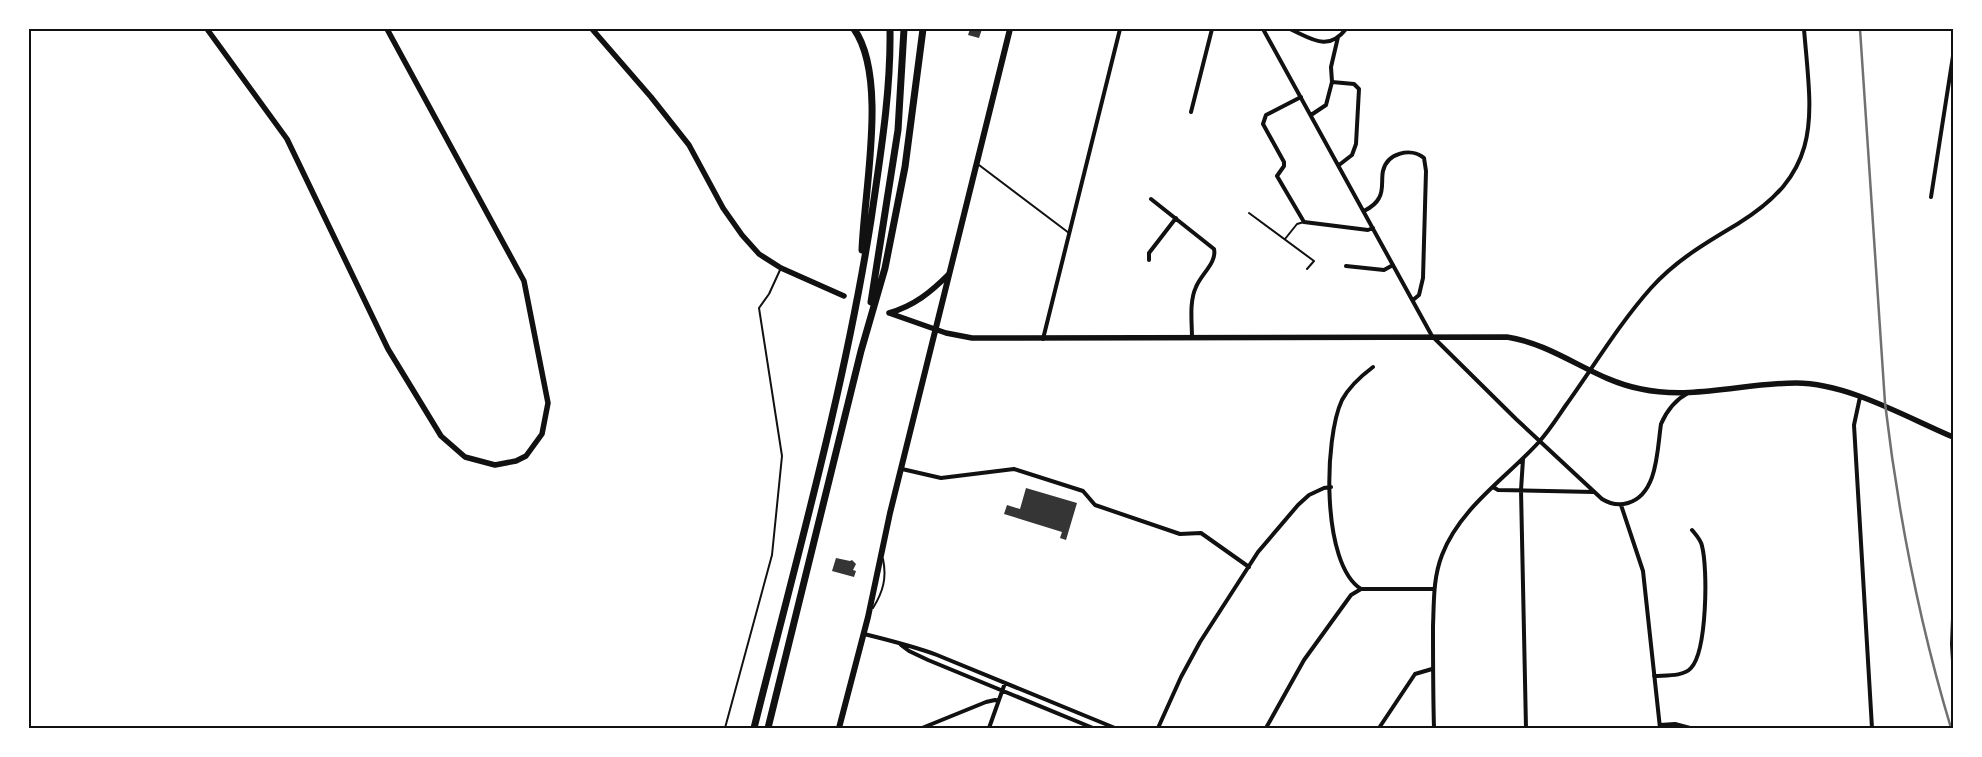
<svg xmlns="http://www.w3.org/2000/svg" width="1982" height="757" font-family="'IBM Plex Serif',serif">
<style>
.building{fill:#353535}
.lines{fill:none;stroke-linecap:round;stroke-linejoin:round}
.service{stroke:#111;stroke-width:2}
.minor{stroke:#111;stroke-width:4}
.secondary{stroke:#111;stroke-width:5.5}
.primary{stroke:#111;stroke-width:6}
.motorway{stroke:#111;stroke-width:7}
.rail{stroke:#707070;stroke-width:2.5}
.neatline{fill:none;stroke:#111;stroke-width:2}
</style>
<rect width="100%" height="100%" fill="#fff"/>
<path class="building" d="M970 29H982L979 38 968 35Z
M1026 488 1077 503 1066 540 1060 538 1062 532 1004 514 1007 505 1020 509Z
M836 558 850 561 852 560 856 564 853 570 856 571 854 577 832 571Z"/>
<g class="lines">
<path class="service" d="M979 165 1069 233
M1249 213 1314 261 1307 269
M1285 239 1297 224 1304 222
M873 608C883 592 887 578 883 559
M725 728 772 555 782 456 759 308 769 294 780 270"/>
<path class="minor" d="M1263 29 1432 336 1516 419 1602 499C1610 504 1618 506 1628 503 1658 494 1657 450 1661 424 1667 410 1675 400 1688 393
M1290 29C1312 39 1328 52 1346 29
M1338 37 1331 67 1332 82 1354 84 1359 89 1356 144 1352 155 1339 165
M1301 97 1266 115 1263 124 1284 162V166L1277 176 1304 222 1368 230 1373 228
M1191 112 1212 29
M1311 115 1326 105 1332 82
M1931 197 1953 56
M1151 199 1214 249C1217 263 1201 274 1196 287 1189 302 1192 322 1192 338
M1364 211C1370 208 1376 204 1379 198 1384 190 1381 180 1383 171 1387 153 1411 147 1424 158L1426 171 1423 278 1419 295 1413 300
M1149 260V253L1176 218
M1346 266 1384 270 1393 265
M1043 339 1120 29
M1860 397 1854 425 1872 728
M1523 459 1521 490 1526 728
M902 469 941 478 1014 469 1083 491 1095 505 1180 534 1201 533 1249 567
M1493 487 1498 490 1594 492
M1621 505 1643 571 1660 728
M1361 589C1321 564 1324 438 1342 400 1349 387 1361 376 1373 367
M1953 619 1952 644 1953 661
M864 634C888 640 913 646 937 655L1115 728
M901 645 909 651 928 660 1093 728
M1654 676C1665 675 1683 677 1691 668 1707 651 1708 569 1702 546 1701 540 1696 535 1692 530
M1660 725 1675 724 1690 728
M922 728 986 702 995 700 998 701
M989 728 1005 683
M1158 728 1181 677 1200 642 1258 552 1298 505 1309 495 1324 488 1331 487
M1266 728 1304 660 1351 595 1361 589H1434
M1379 728 1415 674 1432 669
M1434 728C1433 694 1433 660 1433 626 1434 602 1433 578 1442 555 1460 508 1505 479 1538 443 1549 431 1557 418 1566 405 1594 366 1619 324 1651 288 1676 260 1707 242 1739 223 1825 170 1811 115 1804 29"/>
<path class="secondary" d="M207 29 287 139 388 349 441 436 465 457 495 465 516 461 526 456 542 434 548 403 524 281 387 29
M592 29 651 97 689 145 723 208 742 235 759 254 781 268 844 296
M889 313 946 333 972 338 1507 337C1557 345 1593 380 1641 389 1692 400 1745 383 1796 383 1847 383 1906 417 1953 437
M889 313C914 306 931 292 949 274"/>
<path class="primary" d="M839 728 868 617 890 513 1010 29"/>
<path class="motorway" d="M854 29C888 77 864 191 862 250
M871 302 898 130 904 29
M754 728C796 560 844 392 871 220 880 157 891 93 890 29
M768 728 861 351 885 268 905 167 923 29"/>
<path class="rail" d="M1860 29 1885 403C1898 513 1919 622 1951 728"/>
</g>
<rect width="1982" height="757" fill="none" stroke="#ffffff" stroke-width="60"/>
<rect x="30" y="30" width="1922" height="697" class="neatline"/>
</svg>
